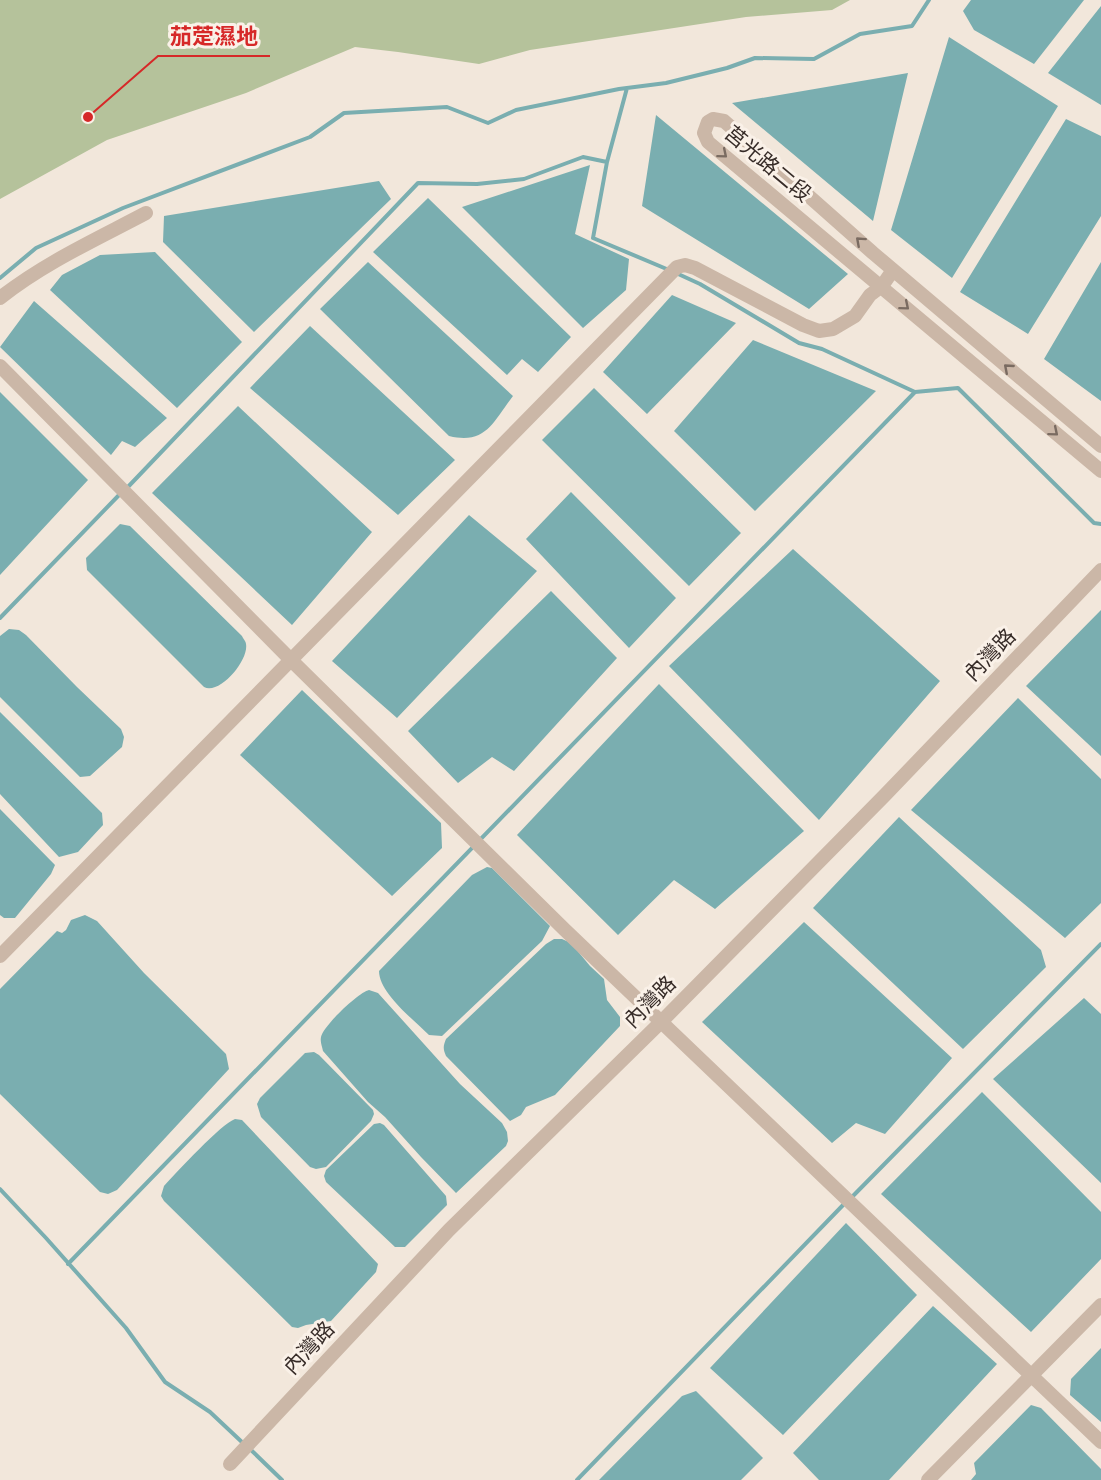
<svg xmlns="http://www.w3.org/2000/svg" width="1101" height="1480" font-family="'Work Sans','Noto Sans TC',sans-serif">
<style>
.green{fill:#b5c29b}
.water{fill:#7aaeb0}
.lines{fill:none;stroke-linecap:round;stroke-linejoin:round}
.stream{stroke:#7aaeb0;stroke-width:4}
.minor{stroke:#cbb7a7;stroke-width:14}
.oneway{stroke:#7a6b61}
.labels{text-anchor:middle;stroke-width:6;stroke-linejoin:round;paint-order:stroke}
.street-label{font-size:21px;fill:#372c28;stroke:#faf1e8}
.leader{fill:none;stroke:#d62828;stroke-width:2}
.callout-dot{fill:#d62828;stroke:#faf1e8;stroke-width:2}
.callout-label{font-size:22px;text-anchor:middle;font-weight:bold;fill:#d62828;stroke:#faf1e8;stroke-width:6;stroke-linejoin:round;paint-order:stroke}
</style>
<rect width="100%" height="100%" fill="#f2e7db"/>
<path class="green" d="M0 0H850L832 10 746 17 530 50 479 64 398 52 355 47 246 93 107 140 0 199Z"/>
<path class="water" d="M971 0H1084L1034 64 974 30 963 11Z
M1101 6V105L1048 73Z
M949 37 1058 106 952 278 891 230Z
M908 73 873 221 732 103Z
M656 115 848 274 809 309 642 206Z
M1066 119 1101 136V216L1028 334 960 292Z
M590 165 575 234 629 259 626 290 583 328 462 207Z
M379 181 391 199 254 332 163 242 164 216Z
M428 198 571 337 538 372 522 359 507 375 373 252Z
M155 252 242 342 177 408 50 290 62 275 100 255Z
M368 262 513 396C493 422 486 445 449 436L320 309Z
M1101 262V401L1044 359Z
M672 295 736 323 647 414 603 372Z
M34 301 167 418 135 447 122 441 111 455 0 347Z
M310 326 455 460 398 515 250 388Z
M753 340 876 391 755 511 674 431Z
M594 388 741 533 689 586 542 440Z
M0 392 88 480 0 575Z
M238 406 372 532 292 625 152 493Z
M571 492 676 598 629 648 526 539Z
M469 515 537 571 397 718 332 661Z
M120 524 130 526 242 636C243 639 246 641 246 644 249 660 220 695 204 687L87 570 86 558Z
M793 549 940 681 819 820 669 666Z
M551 591 617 658 514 771 492 757 458 783 408 731Z
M1101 610V756L1026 686Z
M9 629 19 630 26 635 77 687 121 729 124 737 122 747 90 776 80 777 0 697V636Z
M659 684 804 831 715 909 674 880 618 935 517 835Z
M302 690 441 823 442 848 392 896 240 755Z
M1018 698 1101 779V903L1065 938 911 810Z
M0 712 102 813 103 825 78 852 59 857 0 794Z
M0 809 55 865 51 874 15 918H4L0 915Z
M899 817 1041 950 1046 967 963 1049 813 908Z
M487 867 492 868 550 926 542 941 442 1036 429 1035C414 1020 379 993 379 971L472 875Z
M85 915 97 921 144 973 226 1054 229 1069 117 1190 108 1194 100 1192 0 1094V989L57 931 62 933 66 930 71 920Z
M804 922 952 1058 885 1134 856 1123 832 1143 702 1022Z
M554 939H562L571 943 590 966 604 979 607 1000 620 1017V1026L555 1095 526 1107 521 1115 510 1121 446 1056C443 1049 443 1046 446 1039L546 944Z
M369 990 378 993 460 1084 502 1123 507 1132 508 1141 506 1146 456 1193 421 1157 385 1117 368 1102 323 1051C322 1046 320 1042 321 1037 323 1026 359 992 369 990Z
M1084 998 1101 1014V1183L993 1079Z
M314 1052 319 1055 373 1110 374 1114 371 1121 326 1167 316 1169 310 1167 261 1117 257 1104 260 1098 305 1053Z
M982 1092 1101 1212V1259L1031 1332 881 1194Z
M235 1119 242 1120 378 1264 376 1272 331 1321 306 1325 298 1328 292 1327 164 1201 161 1196 164 1186C177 1172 221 1124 235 1119Z
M380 1123 384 1125 446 1196 447 1205 405 1247H395L326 1182 324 1176 326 1170 374 1124Z
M846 1223 917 1295 783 1435 710 1368Z
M933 1306 997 1364 889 1480H819L793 1453Z
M1101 1348V1422L1070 1395 1071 1379Z
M696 1391 763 1458 741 1480H599L682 1396Z
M1031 1405 1041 1408 1101 1469V1480H971L976 1474 974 1463Z"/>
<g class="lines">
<path class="stream" d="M627 88 607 162 593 238 669 270
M676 273 700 284 799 343 822 349 915 392 958 388 1094 523 1101 524
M0 278 36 248 123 208 310 137 344 113 447 107 488 123 516 110 619 89 666 83 727 68 755 58 814 59 860 34 912 26 929 0
M126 489 418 183 477 184 524 179 583 157 607 162
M0 618 120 494
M0 1189 46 1238 126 1328 165 1382 210 1412 244 1444
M851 1198 1101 944
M68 1264 915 392
M250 1449 282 1480
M577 1480 845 1203"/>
<path class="minor" d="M0 298C44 263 97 239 146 213
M0 366 292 661 565 930 1101 1442
M1101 446 873 253 724 121 713 119 708 122 704 133 708 142 1101 471
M0 956 677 267 685 265 695 268 803 325 819 331 833 329 855 316 870 295 882 286 893 270
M230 1464 449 1230 661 1022 885 795 1101 570
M928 1480 1101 1305"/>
</g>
<defs><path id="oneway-chevron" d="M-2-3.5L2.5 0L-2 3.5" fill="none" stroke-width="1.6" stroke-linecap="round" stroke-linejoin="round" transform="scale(1.5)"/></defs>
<g class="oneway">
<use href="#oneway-chevron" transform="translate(723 154) rotate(40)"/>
<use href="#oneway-chevron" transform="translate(860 241) rotate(-138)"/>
<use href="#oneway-chevron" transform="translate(905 306) rotate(40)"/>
<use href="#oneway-chevron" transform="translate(1008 368) rotate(-139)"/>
<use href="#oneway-chevron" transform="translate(1054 432) rotate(40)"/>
</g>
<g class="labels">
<g class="street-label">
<text transform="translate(768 164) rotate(40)" y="7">莒光路二段</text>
<text transform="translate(990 655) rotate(-46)" y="7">內灣路</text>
<text transform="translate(650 1002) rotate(-45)" y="7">內灣路</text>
<text transform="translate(309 1348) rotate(-47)" y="7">內灣路</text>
</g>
</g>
<path class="leader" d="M88 117L158 56H270"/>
<circle class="callout-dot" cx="88" cy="117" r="6"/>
<g class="callout-label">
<text x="214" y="44">茄萣濕地</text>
</g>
</svg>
